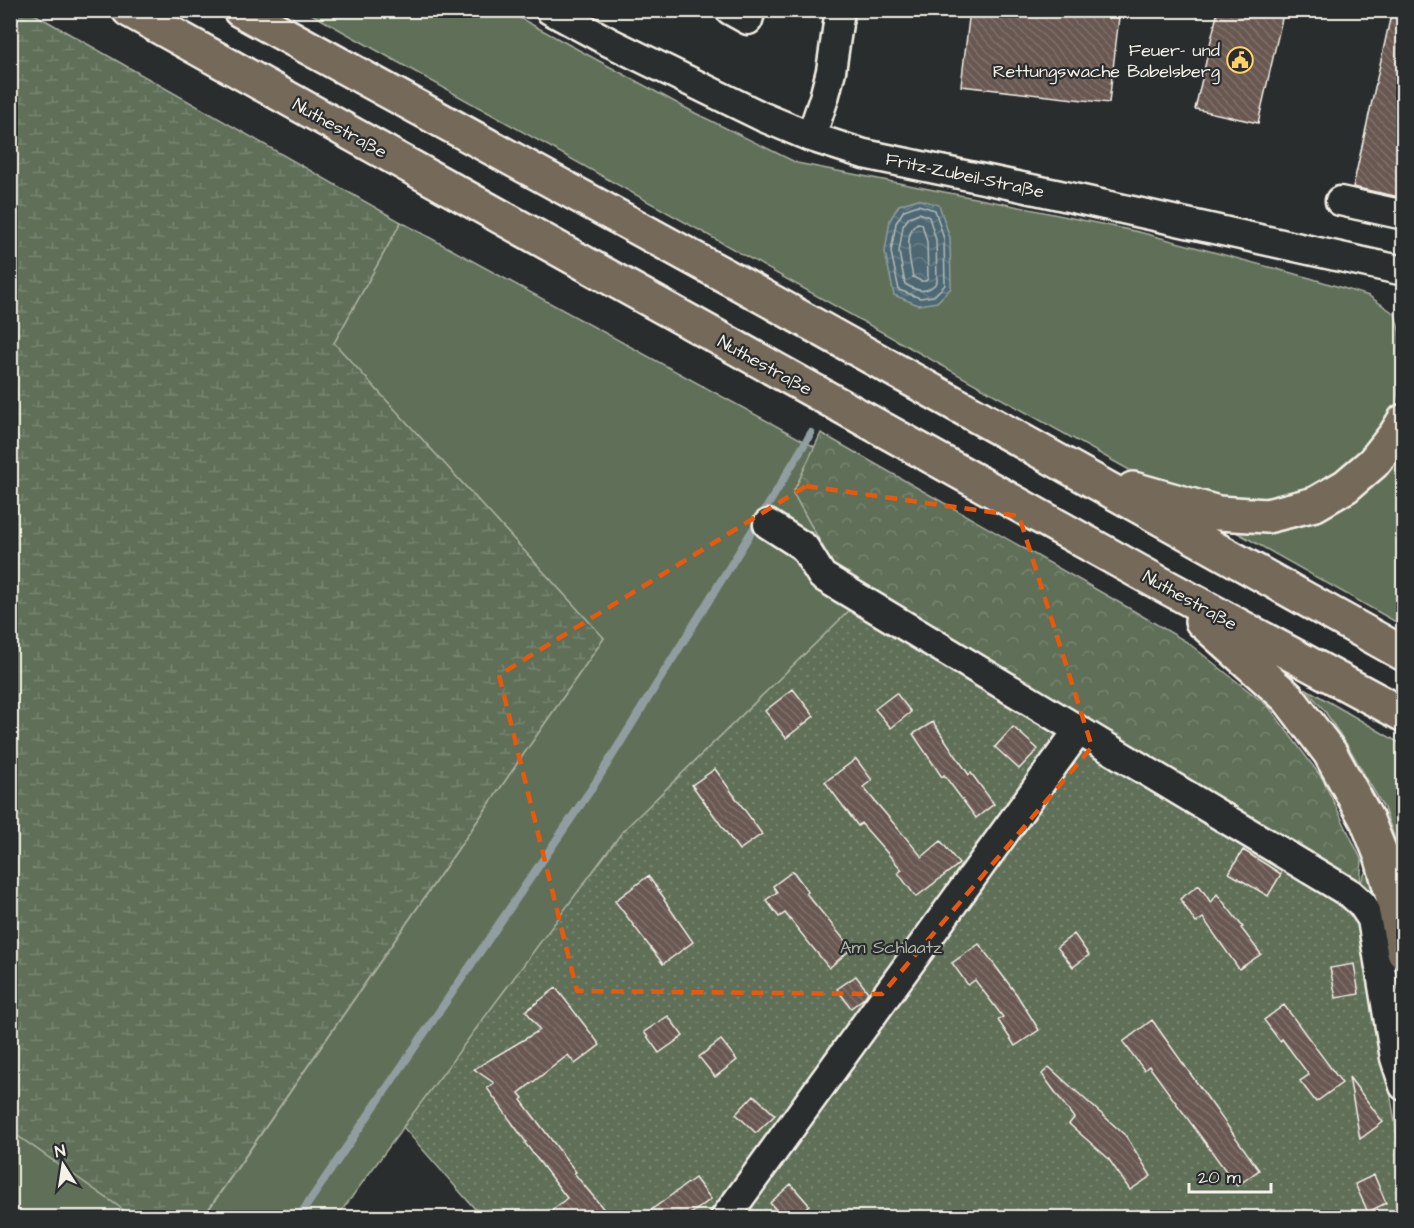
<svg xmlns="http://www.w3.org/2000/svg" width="1414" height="1228" font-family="'Architects Daughter',sans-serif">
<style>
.grass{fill:#606f58;stroke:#aab0a0;stroke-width:1.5}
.forest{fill:url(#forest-crowns);stroke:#aab0a0;stroke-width:1.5}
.wetland{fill:url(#wetland-marsh);stroke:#aab0a0;stroke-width:1.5}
.garden{fill:url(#garden-dots);stroke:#aab0a0;stroke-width:1.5}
.water{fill:url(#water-waves);stroke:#909ea1;stroke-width:1.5}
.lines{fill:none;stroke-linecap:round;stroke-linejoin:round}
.shore{stroke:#b1bab9;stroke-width:1.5}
.stream{stroke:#909ea1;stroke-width:8}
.building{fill:url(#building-back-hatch);stroke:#f4f1e8;stroke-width:1.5}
.minor-casing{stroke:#f4f1e8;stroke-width:33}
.highway-casing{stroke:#f4f1e8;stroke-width:38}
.minor{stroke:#2a2d2e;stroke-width:28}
.highway{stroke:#746a5a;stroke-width:33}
.marked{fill:none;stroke:#e8590c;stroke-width:4.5;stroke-dasharray:12 8;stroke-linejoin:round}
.labels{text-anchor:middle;stroke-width:4.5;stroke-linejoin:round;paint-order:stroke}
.poi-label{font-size:18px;fill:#f4f1e8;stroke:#2a2d2e;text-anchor:end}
.street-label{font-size:18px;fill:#f4f1e8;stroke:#2a2d2e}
.park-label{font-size:18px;fill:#b1b6a7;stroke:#2a2d2e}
</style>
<defs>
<pattern id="forest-crowns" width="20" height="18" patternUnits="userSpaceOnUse" patternTransform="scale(1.5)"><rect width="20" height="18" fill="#606f58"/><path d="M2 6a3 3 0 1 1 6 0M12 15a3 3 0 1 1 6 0" fill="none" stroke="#778470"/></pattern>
<pattern id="wetland-marsh" width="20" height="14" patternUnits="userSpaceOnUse" patternTransform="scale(1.5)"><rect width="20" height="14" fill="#606f58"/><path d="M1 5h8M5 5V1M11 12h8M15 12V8" fill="none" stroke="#778470"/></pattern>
<pattern id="garden-dots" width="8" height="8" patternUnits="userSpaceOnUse" patternTransform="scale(1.5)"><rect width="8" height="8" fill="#606f58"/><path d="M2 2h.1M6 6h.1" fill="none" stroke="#778470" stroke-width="1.8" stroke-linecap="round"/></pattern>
<pattern id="water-waves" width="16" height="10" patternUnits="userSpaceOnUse" patternTransform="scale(1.5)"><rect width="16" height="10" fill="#4d6772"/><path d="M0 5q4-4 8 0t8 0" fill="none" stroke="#677d86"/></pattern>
<pattern id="building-back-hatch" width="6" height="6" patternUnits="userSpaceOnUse" patternTransform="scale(1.5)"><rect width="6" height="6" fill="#695851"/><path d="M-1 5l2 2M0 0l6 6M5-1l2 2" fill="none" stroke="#7f706a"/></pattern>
</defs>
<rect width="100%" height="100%" fill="#2a2d2e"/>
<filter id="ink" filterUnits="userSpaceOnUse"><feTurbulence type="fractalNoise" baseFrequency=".0167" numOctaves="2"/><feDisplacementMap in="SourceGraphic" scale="12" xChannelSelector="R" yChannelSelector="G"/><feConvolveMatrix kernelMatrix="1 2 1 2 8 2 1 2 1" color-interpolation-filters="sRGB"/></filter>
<g filter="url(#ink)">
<path class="grass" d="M306 11H507L695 113 797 163 1005 204 1139 232 1310 278 1369 296 1395 314 1403 345 1396 405 1384 428 1371 448 1314 489 1276 500 1218 499 1142 477Z
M401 222 815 447 793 493 839 575 853 607 623 831 337 1217 203 1218 604 638 334 343Z
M1403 449V626L1236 532 1272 533 1310 524 1344 508 1372 488Z
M1305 688 1403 745V862L1384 808 1352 753 1324 710Z
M1368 866 1386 923 1403 1009V1058L1360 884Z
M11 1131 134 1217H11Z"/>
<path class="forest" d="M821 433 1127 607 1187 642 1269 707 1322 778 1362 861 1360 884 839 575 793 493Z"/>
<path class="wetland" d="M29 11 401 222 334 343 604 638 203 1217H134L11 1131 10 11Z"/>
<path class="garden" d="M853 607 1347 907 1365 935 1403 1173V1217H482L403 1127 623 831Z"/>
<path class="water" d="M918 199 939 205 950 238 951 288 937 302 918 305 894 295 885 252 890 220 899 205Z"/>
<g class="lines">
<path class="shore" d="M918 205 935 210 944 239 945 285 934 296 920 298 899 290 891 252 896 223 904 210Z
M919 213 929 217 936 240 937 282C927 294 918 292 905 284L899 252 903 226 909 217Z
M918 223 922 224 927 242 928 278 926 281H921L913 277C910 263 903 231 918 223Z"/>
<path class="stream" d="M298 1218 594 785 770 502 811 433"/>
</g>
<path class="building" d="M970 10H1064L1119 17 1109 103 961 86Z
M1218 10H1284L1258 123 1195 109Z
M1392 10H1404V198L1353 187Z
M793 689 814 716 786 738 765 711Z
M896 693 911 712 891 728 875 709Z
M933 722 969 775 971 773 994 804 976 818 944 775 942 777 913 734Z
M1013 727 1038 749 1019 769 995 747Z
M856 759 872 780 863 787 922 857 941 841 959 864 916 897 898 873 902 870 861 823 858 826 825 782Z
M715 769 762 834 739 850 692 785Z
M1243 850 1281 874 1268 896 1229 873Z
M793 871 808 892 806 893 846 942 844 944 850 950 829 968 785 913 779 917 766 900 777 892 773 886Z
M648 876 665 899 664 900 693 942 663 964 615 901Z
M1199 885 1211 903 1217 894 1243 927 1241 928 1261 954 1239 969 1203 918 1196 923 1180 899Z
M1074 934 1089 955 1073 967 1057 947Z
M979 944 1017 995 1039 1030 1015 1046 998 1020 1003 1017 975 980 968 985 952 963Z
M1354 964 1359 994 1336 998 1330 968Z
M856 976 868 992 864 998 851 1008 837 989Z
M556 988 600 1045 575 1064 568 1055 519 1093 523 1098 521 1100 576 1172 574 1173 611 1218H543L567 1198 525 1143 526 1142 487 1088 494 1083 474 1069 540 1030 526 1011Z
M1284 1005 1342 1083 1316 1102 1300 1081 1309 1075 1282 1039 1280 1041 1264 1020Z
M668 1016 683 1036 659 1053 644 1032Z
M1152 1020 1259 1170 1237 1186 1149 1066 1144 1070 1123 1042Z
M721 1040 737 1060 715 1077 699 1057Z
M1049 1067 1126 1136 1151 1176 1130 1190 1108 1158 1069 1124 1074 1118 1042 1074Z
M1349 1077 1383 1122 1360 1139Z
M754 1095 775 1115 756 1133 736 1114Z
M1374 1175 1386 1203 1368 1212 1355 1184Z
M695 1178 711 1199 685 1218H640Z
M791 1184 809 1205 794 1218H783L770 1203Z"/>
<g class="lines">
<g class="minor-casing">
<path id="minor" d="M550 10 609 42 763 117 811 137 864 154 1055 194 1404 271
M730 10 748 20 751 10
M811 137 824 98 831 71 840 10
M1340 201 1404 215
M768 524 804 547 822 576 1351 894 1362 904 1372 919 1395 1058 1404 1086
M725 1218 1078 731"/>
</g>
<g class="highway-casing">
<path id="highway" d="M129 10 1152 579 1404 715
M240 10 744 286 1404 654
M1133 489 1218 513 1267 516 1315 504 1346 486 1373 463 1396 434 1404 421
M1202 621 1288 698 1330 753 1367 820 1381 855 1393 897 1404 952"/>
</g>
<use href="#minor" class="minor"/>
<use href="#highway" class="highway"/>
</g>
</g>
<path class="marked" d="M806 486 1019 516 1092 747 882 994 577 991 499 675Z"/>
<defs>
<g id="civic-ring" transform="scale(1.35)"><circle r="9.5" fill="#2a2d2e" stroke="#ffd166" stroke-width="1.5"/><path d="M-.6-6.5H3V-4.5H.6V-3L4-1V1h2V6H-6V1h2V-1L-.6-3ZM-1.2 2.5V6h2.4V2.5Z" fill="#ffd166"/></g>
</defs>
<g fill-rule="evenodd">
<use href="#civic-ring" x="1240" y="60"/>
</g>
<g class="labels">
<g class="poi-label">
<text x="1220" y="56">Feuer- und<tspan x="1220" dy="21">Rettungswache Babelsberg</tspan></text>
</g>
<g class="street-label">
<text transform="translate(340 128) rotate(29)" y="6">Nuthestraße</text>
<text transform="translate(965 175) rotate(12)" y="6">Fritz-Zubeil-Straße</text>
<text transform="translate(765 365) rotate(29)" y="6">Nuthestraße</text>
<text transform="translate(1190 600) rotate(29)" y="6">Nuthestraße</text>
</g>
<g class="park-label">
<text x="891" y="953">Am Schlaatz</text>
</g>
</g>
<rect width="1414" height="1228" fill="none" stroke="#2a2d2e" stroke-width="36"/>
<rect x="18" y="18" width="1378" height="1192" fill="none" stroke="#f4f1e8" stroke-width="2" filter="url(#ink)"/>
<g transform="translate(63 1165) rotate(348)" stroke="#2a2d2e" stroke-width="4.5" paint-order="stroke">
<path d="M0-4.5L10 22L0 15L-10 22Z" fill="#f4f1e8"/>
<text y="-9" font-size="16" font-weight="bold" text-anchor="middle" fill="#f4f1e8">N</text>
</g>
<path d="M1189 1183v9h82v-9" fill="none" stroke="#f4f1e8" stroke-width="3"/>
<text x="1198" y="1183" font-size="18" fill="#f4f1e8" stroke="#2a2d2e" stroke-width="4.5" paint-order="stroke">20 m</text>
</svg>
